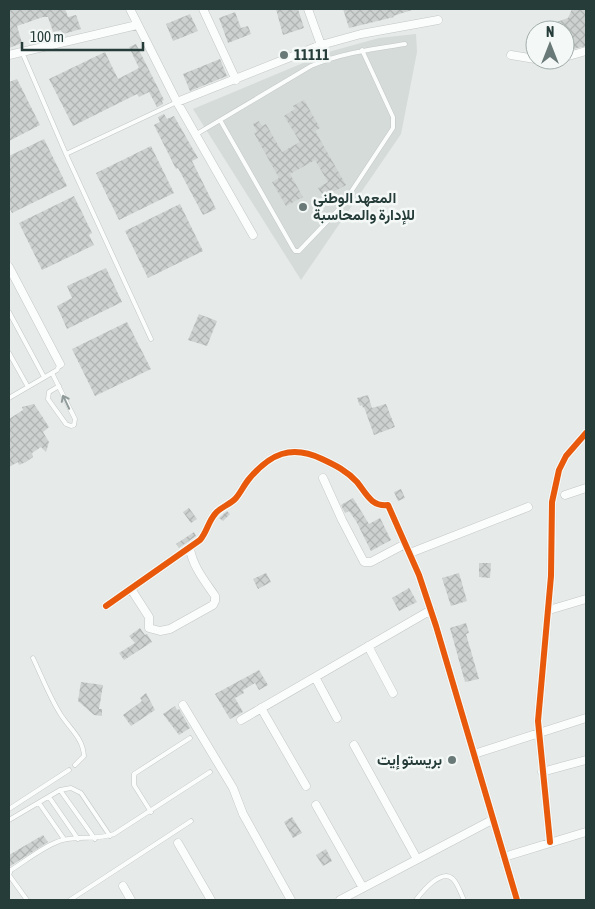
<svg xmlns="http://www.w3.org/2000/svg" width="595" height="909" font-family="'Asap Condensed',Vazirmatn,sans-serif">
<style>
.built{fill:#d5dbd9}
.building{fill:url(#building-cross-hatch)}
.lines{fill:none;stroke-linecap:round;stroke-linejoin:round}
.service-casing{stroke:#c3c7c6;stroke-width:5}
.minor-casing{stroke:#c3c7c6;stroke-width:9}
.service{stroke:#fbfcfc;stroke-width:4}
.minor{stroke:#fbfcfc;stroke-width:8}
.cycleway-casing{stroke:#f4f9f7;stroke-width:9}
.cycleway{stroke:#e8590c;stroke-width:6}
.oneway{stroke:#909c9a}
.poi-dot{fill:#697977;stroke:#f4f9f7;stroke-width:2}
.labels{text-anchor:middle;stroke-width:5;stroke-linejoin:round;paint-order:stroke}
.poi-label{font-size:15px;font-weight:bold;fill:#253c39;stroke:#f4f9f7;text-anchor:start}
</style>
<defs>
<pattern id="building-cross-hatch" width="8" height="8" patternUnits="userSpaceOnUse" patternTransform="scale(1.25)"><rect width="8" height="8" fill="#cdd2d0"/><path d="M0 0l8 8M0 8l8-8" fill="none" stroke="#b0b5b3"/></pattern>
</defs>
<rect width="100%" height="100%" fill="#e6eae9"/>
<path class="built" d="M416 34 417 52 401 134 301 280 193 109 332 51 379 38Z"/>
<path class="building" d="M9 9H65L68 17 76 15 81 29 63 34 61 30 53 32 48 17H43L17 26 22 43 9 48Z
M276 9H298L304 28 283 35Z
M343 9H411L412 10 393 16 394 17 349 28Z
M572 9H586V46L565 51V30H549L548 25 568 18Z
M235 12 241 28 248 26 251 34 228 43 219 18Z
M190 14 198 31 173 41 166 24Z
M136 44 164 100 162 101 163 104 157 107 149 92 139 97 137 94 73 126 49 79 105 52 118 79 139 68 129 47Z
M220 59 227 76 190 91 183 74Z
M17 79 40 125 9 141V82Z
M304 100 320 128 315 131 346 185 324 197 318 188 328 182 315 160 290 174 303 197 286 206 272 182 279 178 254 133 257 132 253 124 259 121 262 126 266 124 282 152 300 142 284 116 295 109 293 106Z
M164 114 167 119 174 116 198 158 192 161 216 209 203 215 178 168 176 169 154 125 160 122 158 117Z
M44 139 67 186 12 213 9 207V156Z
M151 146 174 193 119 220 96 173Z
M74 196 92 233 89 235 94 245 42 270 19 223Z
M180 204 203 251 148 278 125 231Z
M106 268 122 302 67 329 57 306 72 298 67 286Z
M199 314 217 321 207 346 188 340Z
M127 322 151 369 95 396 72 349Z
M368 395 372 408 386 404 395 427 374 435 364 407 363 408 362 405 360 406 357 398Z
M34 404 49 427 43 432 49 442 46 452 41 447 32 453 33 457 26 462 19 465 18 462 9 467V419L23 410 22 407Z
M401 489 405 498 398 501 394 492Z
M353 498 369 524 380 518 391 540 371 551 356 521 349 511 345 513 341 505Z
M189 508 197 519 191 523 183 512Z
M227 511 230 514 223 521 219 518Z
M194 532 196 536 179 548 176 544Z
M479 563H491L490 578 479 577Z
M266 573 271 582 258 589 253 579Z
M459 573 467 601 451 606 442 578Z
M409 588 417 602 399 611 392 598Z
M466 623 469 633 466 634 479 679 465 682 450 628Z
M140 628 145 635 147 634 152 642 124 660 119 653 135 643 129 636Z
M259 670 268 685 259 690 255 683 243 690 244 693 235 698 243 712 230 719 215 694Z
M81 682 103 685 99 709H102V716L94 715 78 701Z
M146 693 155 710 131 726 123 715 142 701 140 698Z
M175 706 177 710 179 709 190 728 179 735 163 714Z
M292 817 302 833 293 838 284 822Z
M43 835 48 842 9 867V855Z
M326 849 332 861 323 866 316 855Z"/>
<g class="lines">
<g class="service-casing">
<path id="service" d="M22 52 66 154 151 339
M220 120 293 248 295 251H299L341 207 393 128V117L362 50
M195 135 311 66C341 53 373 49 405 44
M66 154 177 102
M9 312 44 377
M9 353 28 387
M52 373 75 419 74 425 71 426 66 424 48 399 49 392 59 386
M9 398 57 370 60 364
M33 658C42 677 50 698 61 715 70 729 83 738 84 756L75 765
M60 790 95 839
M49 797 78 839
M39 803 64 839
M9 809 69 770
M151 812 134 785V774L190 738
M9 820 60 790 71 788 81 793 110 836
M27 900 9 875 11 870C24 862 48 843 63 840 80 836 97 840 114 834L210 772
M70 900 191 821
M416 900C422 892 441 868 453 879 458 884 461 894 464 900"/>
</g>
<g class="minor-casing">
<path id="minor" d="M130 9 177 102 253 235
M203 9 236 80
M308 9 321 45
M9 55 137 25
M511 55 535 59
M565 57 586 51
M538 60H554
M177 102 321 45 361 34 438 20
M9 267 60 364
M323 478 342 520 364 562H371L405 544
M565 495 586 488
M410 553 528 507
M131 589 149 617V628L160 631 170 629 213 605 215 601V596C205 581 193 567 190 549
M106 606 200 540C207 532 208 522 215 514 220 507 230 505 236 498 241 492 244 485 249 479 270 454 291 444 322 459 335 465 347 471 357 482 366 493 371 507 388 505L419 575 436 626 517 900
M549 610 586 599
M368 646 393 693
M315 677 337 718
M183 705 233 788 243 814 291 900
M261 708 306 786
M241 720 431 610
M354 745 417 859
M474 754 586 718
M542 772 586 760
M316 805 363 888
M550 842 538 721 551 576 552 502 559 470 566 456 586 433
M178 843 211 900
M504 857 586 832
M123 886 131 900
M340 900 492 820"/>
</g>
<use href="#service" class="service"/>
<use href="#minor" class="minor"/>
<g class="cycleway-casing">
<path id="cycleway" d="M106 606 200 540C207 532 208 522 215 514 220 507 230 505 236 498 241 492 244 485 249 479 270 454 291 444 322 459 335 465 347 471 357 482 366 493 371 507 388 505L419 575 436 626 517 900
M550 842 538 721 551 576 552 502 559 470 566 456 586 433"/>
</g>
<use href="#cycleway" class="cycleway"/>
</g>
<defs><path id="oneway-shaft" d="M-6 0H5M1.5-3L5.5 0L1.5 3" fill="none" stroke-width="1.6" stroke-linecap="round" stroke-linejoin="round" transform="scale(1.25)"/></defs>
<use class="oneway" href="#oneway-shaft" transform="translate(66 402) rotate(-115)"/>
<g class="poi-dot">
<circle cx="284" cy="55" r="5"/>
<circle cx="303" cy="207" r="5"/>
<circle cx="452" cy="760" r="5"/>
</g>
<g class="labels">
<g class="poi-label">
<text x="294" y="60">11111</text>
<text x="313" y="203">المعهد الوطني<tspan x="313" dy="17">للإدارة والمحاسبة</tspan></text>
<text x="442" y="765" text-anchor="end">بريستو إيت</text>
</g>
</g>
<rect width="595" height="909" fill="none" stroke="#253c39" stroke-width="20"/>
<g transform="translate(550 45)"><circle r="24" fill="#f4f9f7" stroke="#a1adab"/>
<path d="M0-4L9 19L0 12L-9 19Z" fill="#697977"/>
<text y="-8" font-size="14" font-weight="bold" text-anchor="middle" fill="#253c39">N</text>
</g>
<path d="M22 42v8h121v-8" fill="none" stroke="#253c39" stroke-width="2.5"/>
<text x="30" y="42" font-size="15" fill="#253c39" stroke="#f4f9f7" stroke-width="4" paint-order="stroke">100 m</text>
</svg>
